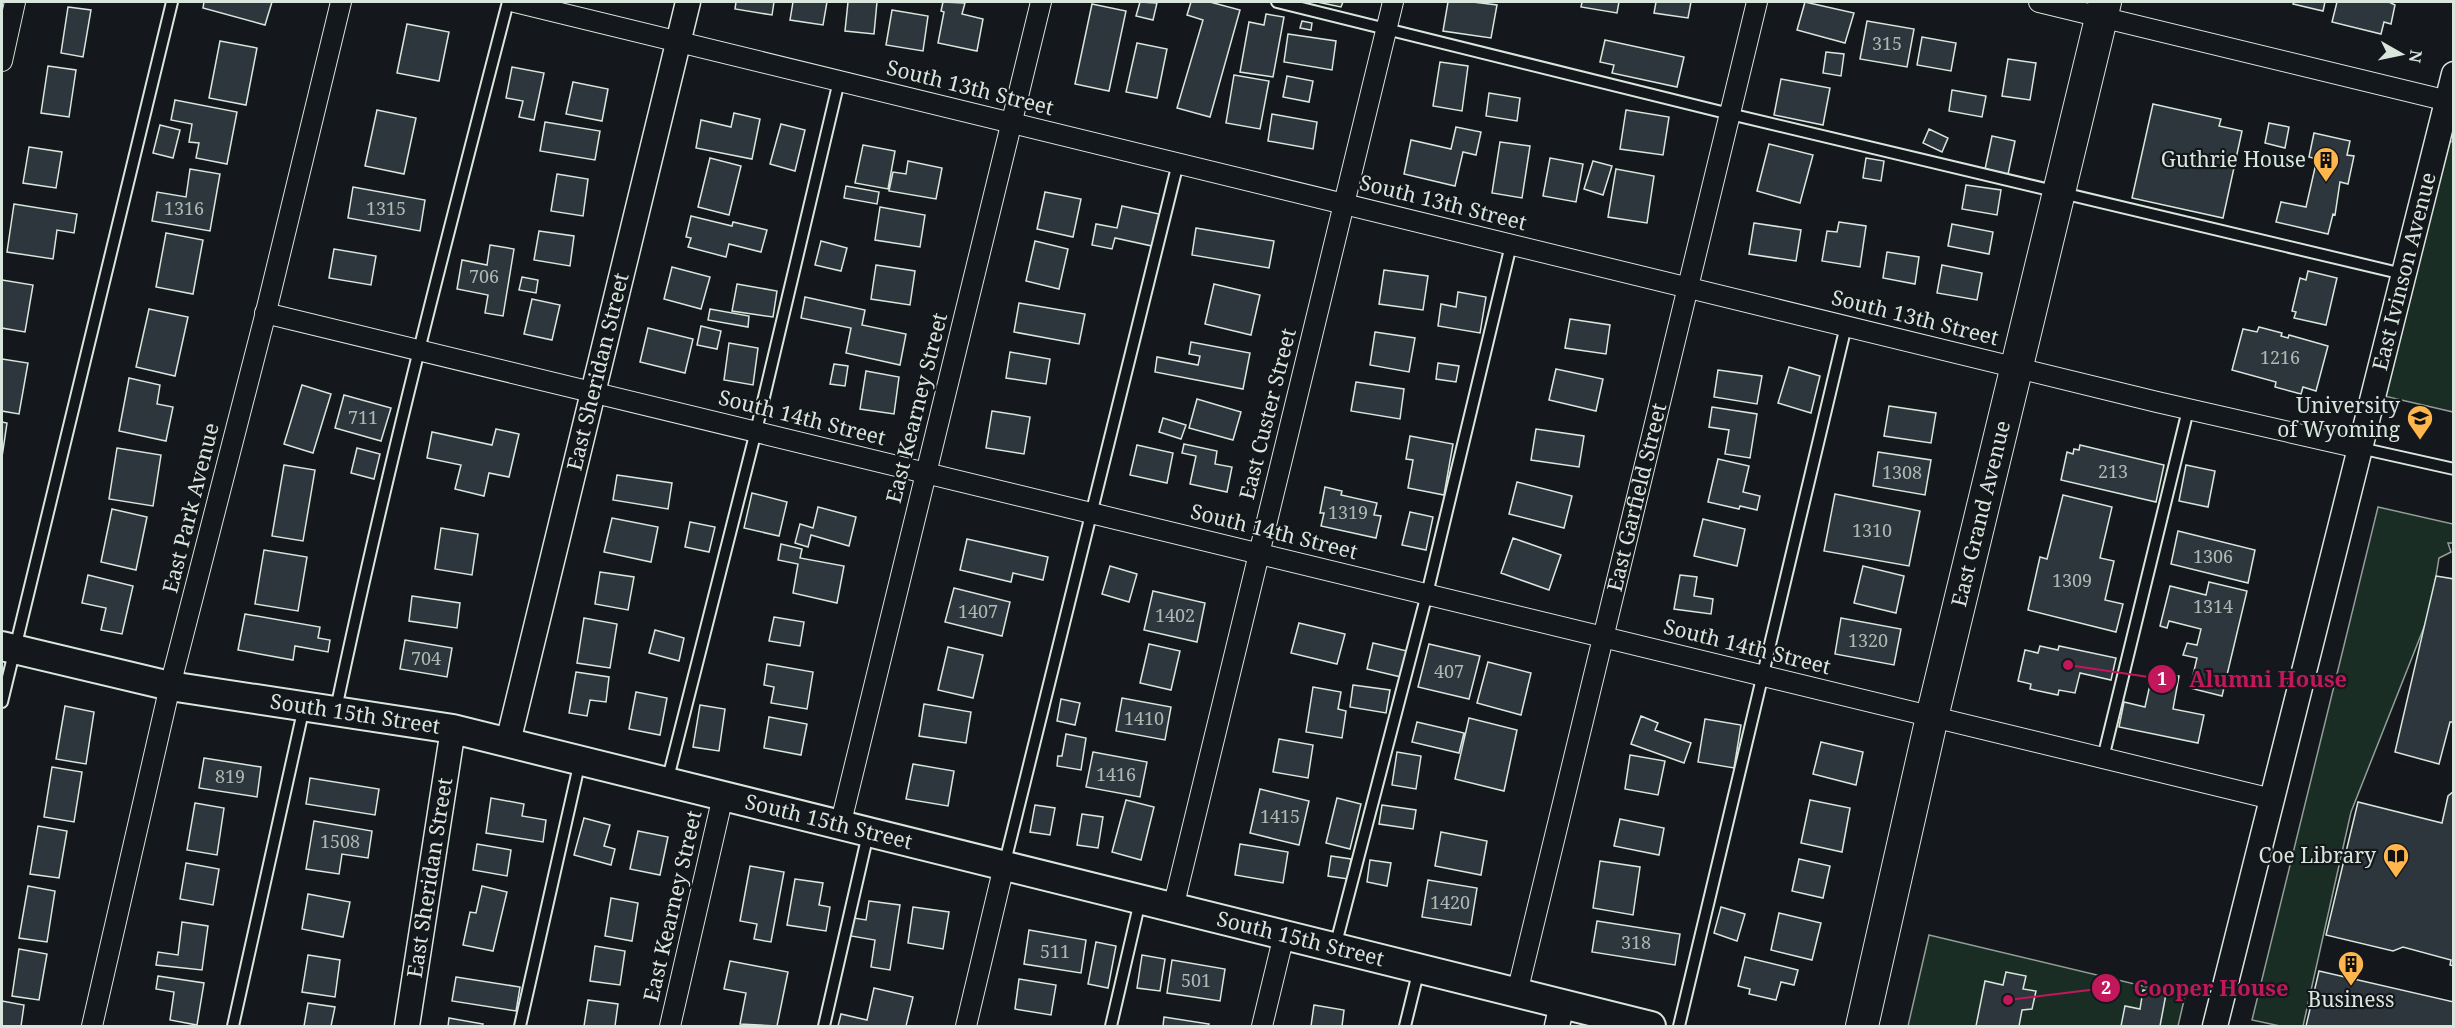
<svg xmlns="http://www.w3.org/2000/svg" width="2455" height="1028" font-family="'Noto Serif',serif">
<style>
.green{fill:#1a2d24;stroke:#939e99;stroke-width:1.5}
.building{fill:#2c363c;stroke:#d8e6dc;stroke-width:1.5}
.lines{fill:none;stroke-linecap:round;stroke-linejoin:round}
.service-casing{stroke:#d8e6dc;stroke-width:14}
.minor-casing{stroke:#d8e6dc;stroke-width:22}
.tertiary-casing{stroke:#d8e6dc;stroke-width:27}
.secondary-casing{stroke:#d8e6dc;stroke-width:32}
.primary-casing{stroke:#d8e6dc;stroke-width:34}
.service{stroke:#14181c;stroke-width:10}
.minor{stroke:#14181c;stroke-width:20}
.tertiary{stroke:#14181c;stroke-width:24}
.secondary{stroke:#14181c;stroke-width:28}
.primary{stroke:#14181c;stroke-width:32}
.labels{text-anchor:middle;stroke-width:4.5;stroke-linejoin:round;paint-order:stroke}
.number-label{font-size:18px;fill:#adbab4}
.street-label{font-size:21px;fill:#d8e6dc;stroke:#14181c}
.poi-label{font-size:21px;fill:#d8e6dc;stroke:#14181c;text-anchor:end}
.leader{fill:none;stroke:#c2185b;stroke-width:2}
.callout-dot{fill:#c2185b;stroke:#14181c;stroke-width:2}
.mark-label{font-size:18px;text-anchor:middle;font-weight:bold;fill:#fff}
.callout-label{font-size:22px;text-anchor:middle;font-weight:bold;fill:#c2185b;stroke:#14181c;stroke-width:4.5;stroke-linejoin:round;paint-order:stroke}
</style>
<rect width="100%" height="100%" fill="#14181c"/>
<path class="green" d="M2450 141 2453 142V412L2384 396Z
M2378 507 2453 524V543H2448L2451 552 2439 558 2430 612 2351 812 2303 1026H2280L2252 1020Z
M1929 935 2185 996 2178 1026H1908Z"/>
<path class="building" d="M204 2H272L265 25 203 8Z
M736 2H774L772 15 735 9Z
M793 2H827L823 25 790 20Z
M848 2H877L874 34 845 31Z
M943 2 965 3 962 14 983 19 977 51 938 43 944 12 941 11Z
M1140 2 1157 3 1153 20 1136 16Z
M1191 2H1210L1240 10 1210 117 1177 108 1203 20 1187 15Z
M1317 2H1343L1341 7Z
M1448 2H1473L1497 5 1491 38 1443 31Z
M1582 2H1619L1617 13 1581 7Z
M1656 2H1691L1688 18 1654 13Z
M1805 2 1854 13 1845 43 1797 30Z
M2294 2H2325L2323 11 2293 4Z
M2337 2H2389L2395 5 2391 24 2384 22 2381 34 2332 22Z
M1092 4 1126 11 1109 91 1075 84Z
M68 7 91 10 83 57 61 53Z
M892 10 928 16 923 51 886 45Z
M1266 14 1284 17 1273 77 1240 72 1249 22 1264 25Z
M1302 21 1312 23 1311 30 1300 28Z
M1867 21 1914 29 1907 67 1860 59Z
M407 24 449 32 439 81 397 73Z
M1288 34 1336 41 1332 70 1284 62Z
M1922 37 1956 43 1951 71 1917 65Z
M1605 40 1684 57 1677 87 1612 73 1614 65 1600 62Z
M220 41 257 48 246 105 209 98Z
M1137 43 1167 49 1157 98 1126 92Z
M1826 52 1844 54 1841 76 1823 73Z
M2008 59 2036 63 2030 100 2002 96Z
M1440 62 1468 66 1462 111 1433 106Z
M48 66 76 70 69 117 41 113Z
M512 67 544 73 534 120 519 117 523 101 506 98Z
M1234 75 1269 81 1260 129 1226 123Z
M1287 76 1313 81 1309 102 1283 97Z
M1781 79 1830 88 1823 125 1774 115Z
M573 82 608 89 602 121 566 114Z
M1952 90 1986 96 1982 117 1949 111Z
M1489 93 1520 98 1517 121 1486 116Z
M175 100 237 112 227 164 196 158 199 143 189 142 192 124 171 120Z
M2153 104 2221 119 2219 126 2242 131 2223 218 2132 198Z
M377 110 416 118 404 174 365 166Z
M1626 110 1669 117 1663 155 1620 149Z
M734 113 760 119 752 159 696 148 701 120 731 127Z
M1272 114 1317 122 1313 149 1268 141Z
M545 122 600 131 595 160 540 151Z
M2269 123 2289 127 2285 148 2265 143Z
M781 124 805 130 795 171 770 164Z
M160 125 180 130 173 158 153 153Z
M1456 127 1481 132 1476 155 1463 152 1455 186 1404 174 1411 140 1451 149Z
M1929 129 1948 138 1942 152 1923 143Z
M2314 133 2350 141 2347 155 2354 156 2348 184 2340 182 2335 215 2333 214 2328 234 2276 222 2281 202 2306 207 2317 159 2309 157Z
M1992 136 2015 141 2007 179 1984 174Z
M1500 142 1530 146 1522 198 1492 193Z
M1769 144 1813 155 1800 203 1757 191Z
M863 145 895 151 888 189 855 183Z
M29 147 62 152 56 188 23 183Z
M710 158 741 166 729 215 698 207Z
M1550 158 1583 164 1576 202 1543 196Z
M1866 158 1884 161 1881 181 1863 178Z
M908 161 942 168 936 199 889 191 893 172 906 174Z
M1593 161 1612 166 1603 195 1584 189Z
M190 169 220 174 210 231 152 221 157 192 186 197Z
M1616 169 1654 176 1647 223 1608 217Z
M557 174 588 179 583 216 551 211Z
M1966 185 2001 190 1997 215 1962 209Z
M846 186 879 192 877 204 844 198Z
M353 187 425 200 420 231 348 218Z
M1045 192 1081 199 1073 237 1037 229Z
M14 204 77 214 74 233 57 230 53 259 7 252Z
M1122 206 1159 214 1152 246 1115 238 1112 249 1092 245 1096 224 1117 228Z
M880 207 925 215 920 247 875 240Z
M691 216 732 226 733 222 767 230 761 252 729 244 726 257 688 247 691 238 686 237Z
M1839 222 1866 226 1860 267 1822 261 1827 231 1837 232Z
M1754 223 1801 230 1796 261 1749 254Z
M1952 224 1993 232 1989 254 1948 246Z
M1196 228 1274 241 1269 268 1192 255Z
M539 231 574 236 570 266 534 260Z
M166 233 203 240 193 294 156 287Z
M821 241 847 248 841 271 815 265Z
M1035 241 1068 249 1059 289 1026 281Z
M490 245 514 249 503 316 485 313 488 295 457 289 462 260 487 265Z
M334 249 376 256 371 285 329 278Z
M1887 252 1919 257 1915 284 1883 278Z
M876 265 915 271 910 305 871 299Z
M1942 265 1982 273 1977 300 1937 293Z
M672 267 710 277 701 309 664 299Z
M1384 270 1428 276 1423 310 1379 304Z
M2308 271 2337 278 2326 325 2294 318 2296 312 2292 311 2300 278 2306 280Z
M522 277 538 280 536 293 519 290Z
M2 280 33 285 25 332 2 328Z
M737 284 777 291 773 317 732 311Z
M1214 284 1260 295 1251 335 1205 324Z
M1458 292 1486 297 1480 333 1438 326 1441 304 1456 307Z
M805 297 865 310 862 325 906 334 900 365 846 353 851 328 801 318Z
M532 299 560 305 552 340 524 334Z
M1019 303 1085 314 1079 344 1014 332Z
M149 309 188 317 175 376 136 367Z
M710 309 749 316 748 327 708 320Z
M1570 319 1610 325 1606 354 1565 348Z
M701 326 721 331 717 349 697 345Z
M2259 327 2282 333 2281 336 2288 338 2289 335 2328 346 2316 391 2303 387 2301 394 2275 387 2276 382 2232 370 2243 329 2257 332Z
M648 328 693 339 685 373 640 362Z
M1375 332 1415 338 1409 372 1370 365Z
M1191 342 1250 353 1243 389 1155 372 1157 357 1198 365 1200 356 1189 354Z
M729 343 758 348 753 385 724 380Z
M1010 352 1050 359 1046 384 1006 378Z
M2 359 28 363 19 414 2 411Z
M1438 363 1459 366 1456 382 1436 379Z
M834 364 848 366 845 386 830 384Z
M1789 367 1820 376 1811 413 1778 403Z
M1556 369 1603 379 1596 411 1549 400Z
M1718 370 1762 376 1757 404 1714 397Z
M866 371 899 377 894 414 860 409Z
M129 378 160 385 157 404 173 407 166 441 119 431Z
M1356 382 1404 389 1400 419 1351 411Z
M302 385 331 394 313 453 284 444Z
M344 395 391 408 381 441 335 428Z
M1197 399 1241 412 1233 440 1189 428Z
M1889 406 1936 413 1931 443 1884 436Z
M1712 407 1757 414 1750 458 1725 454 1729 430 1709 427Z
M992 411 1030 417 1024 454 986 448Z
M1163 418 1186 425 1181 439 1159 432Z
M2 422 7 423 2 457Z
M496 429 519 434 509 477 489 473 484 496 455 489 461 465 427 458 432 432 492 445Z
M1536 429 1584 436 1579 467 1531 460Z
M1410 436 1453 444 1444 495 1408 488 1413 460 1406 459Z
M1184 444 1217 451 1215 464 1232 467 1227 492 1190 484 1196 456 1182 453Z
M1137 445 1173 453 1167 483 1130 475Z
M2080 445 2164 465 2156 502 2061 480 2067 452 2073 454 2074 449 2079 450Z
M117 448 161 455 153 506 109 499Z
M357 448 380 454 374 479 351 473Z
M1878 452 1931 460 1925 495 1873 486Z
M1718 459 1749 466 1743 492 1760 496 1757 510 1740 506 1739 509 1708 502Z
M284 465 315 470 303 541 272 536Z
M2186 465 2215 471 2208 507 2179 501Z
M617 475 672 483 668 509 613 500Z
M1517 482 1572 496 1564 528 1509 514Z
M1325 487 1342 491 1341 495 1377 503 1374 515 1381 516 1376 538 1321 526 1324 513H1320Z
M752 493 787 502 779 536 744 528Z
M1835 494 1920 511 1909 566 1824 551Z
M2063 495 2112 507 2100 558 2114 561 2105 600 2123 604 2116 632 2028 610 2040 557 2047 559Z
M818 507 856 517 849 546 811 535 808 547 795 543 800 524 813 528Z
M112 509 147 517 136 570 101 562Z
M1410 512 1433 517 1426 550 1402 545Z
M612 518 658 527 651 562 604 552Z
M1703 519 1745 529 1737 566 1694 556Z
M690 522 715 527 709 552 685 547Z
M441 528 478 534 472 575 435 569Z
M2178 531 2255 550 2248 583 2171 564Z
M1513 538 1561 555 1549 590 1501 573Z
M967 539 1048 557 1043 580 1013 573 1011 582 960 570Z
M781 544 802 549 800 558 844 566 837 603 793 593 798 564 778 560Z
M264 550 307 557 298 611 255 604Z
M1110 566 1137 574 1129 602 1102 594Z
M1863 566 1904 576 1896 613 1854 603Z
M600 572 634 577 628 610 595 604Z
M88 575 133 586 122 634 101 630 106 608 82 603Z
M1680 575 1697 577 1694 596 1713 599 1711 614 1674 609Z
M2436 576 2454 579V722H2450L2439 764 2395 752Z
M2209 582 2247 591 2222 696 2190 688 2197 658 2183 655 2187 643 2197 645 2201 629 2169 621 2167 628 2160 626 2170 586 2206 595Z
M954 588 1010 602 1002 636 945 622Z
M1153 591 1205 603 1197 642 1144 630Z
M412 596 460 603 457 628 409 621Z
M245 614 320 627 318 638 330 640 328 652 295 646 293 660 238 650Z
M774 617 804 622 800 646 769 641Z
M584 618 617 624 610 668 577 663Z
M1841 618 1901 629 1894 665 1835 654Z
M1299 623 1345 634 1337 664 1291 653Z
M655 630 684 638 679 661 649 653Z
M405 640 452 648 447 677 400 669Z
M1373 643 1407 651 1401 677 1367 669Z
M1149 644 1180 651 1171 690 1140 683Z
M1429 644 1480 656 1469 699 1418 687Z
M2040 646 2058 650 2059 646 2116 658 2111 680 2080 673 2075 693 2059 690 2058 695 2030 689 2031 684 2018 681 2025 650 2038 653Z
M948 647 983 655 973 698 938 690Z
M1488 662 1531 673 1521 715 1477 703Z
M767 664 813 672 807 709 771 703 774 687 764 685Z
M2153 671 2179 676 2173 709 2204 715 2198 743 2119 727 2124 702 2145 707Z
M576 672 609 677 606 702 590 700 587 716 569 713Z
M1353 685 1390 690 1386 713 1350 707Z
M1313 687 1341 692 1338 709 1346 711 1342 738 1306 732Z
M636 692 667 698 660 735 629 729Z
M1122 698 1171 707 1165 740 1116 731Z
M1061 699 1080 703 1075 725 1057 721Z
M924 704 971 712 966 743 919 736Z
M700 705 725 709 719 751 693 747Z
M65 706 94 712 86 764 56 759Z
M1641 716 1658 723 1655 730 1691 743 1684 763 1631 744Z
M769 717 807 724 801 755 764 748Z
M1469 718 1517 730 1504 791 1455 779Z
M1705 719 1741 725 1734 768 1698 762Z
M1417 722 1464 733 1459 753 1412 742Z
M1066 734 1086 738 1081 770 1057 766 1058 756H1062Z
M1279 739 1313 745 1308 778 1273 772Z
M1821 742 1863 752 1856 785 1813 774Z
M1093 752 1147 762 1140 797 1086 787Z
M1397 752 1421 756 1416 789 1392 785Z
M1630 755 1665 761 1658 795 1625 789Z
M204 758 261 767 257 797 199 788Z
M913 764 954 771 948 806 906 799Z
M52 767 82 772 74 822 44 817Z
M310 778 379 789 375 815 306 804Z
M1260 789 1309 801 1299 845 1250 833Z
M2454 791V966L2450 965 2451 960 2403 947 2393 951 2326 935 2358 802 2442 823 2448 796Z
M491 798 524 804 522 816 546 820 543 842 486 833Z
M1337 798 1361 804 1350 849 1326 843Z
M1126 800 1154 807 1141 860 1112 852Z
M1810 800 1850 808 1842 852 1801 843Z
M195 803 224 808 217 855 187 850Z
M1035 805 1055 808 1050 835 1030 832Z
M1382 805 1416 810 1413 829 1379 824Z
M1082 814 1103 817 1098 848 1077 845Z
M584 818 610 825 604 846 615 849 611 865 574 855Z
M1620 819 1664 828 1659 855 1614 846Z
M314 821 372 831 368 858 342 854 339 874 306 869Z
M38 826 67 831 59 878 30 874Z
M638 831 668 837 660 875 630 869Z
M1441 832 1487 841 1481 875 1435 866Z
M477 844 511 850 507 876 473 870Z
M1240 844 1288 852 1283 883 1235 875Z
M1331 856 1351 859 1348 879 1328 876Z
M1799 859 1830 866 1823 898 1792 891Z
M1370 860 1391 863 1387 886 1367 882Z
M1600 861 1640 867 1633 915 1593 908Z
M186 863 219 869 213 905 180 899Z
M750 866 784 872 771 942 754 939 757 924 740 921Z
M795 879 823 883 819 905 830 907 826 931 787 925Z
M1428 880 1477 888 1471 925 1422 917Z
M28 886 55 891 47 942 19 938Z
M482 886 507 892 493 951 463 945 470 912 476 913Z
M308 894 350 902 343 937 302 929Z
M611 898 638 903 632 941 605 936Z
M869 901 900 905 890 970 871 967 875 940 851 936 854 918 866 920Z
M913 907 949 912 943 949 908 943Z
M1721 907 1745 914 1737 941 1714 933Z
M1779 913 1821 923 1812 960 1771 950Z
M1597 921 1680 934 1675 965 1592 952Z
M182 922 208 926 202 970 156 965 158 952 178 955Z
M1029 930 1086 940 1081 973 1024 964Z
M1096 942 1116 946 1108 988 1088 984Z
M595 946 625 951 620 985 590 981Z
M19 949 47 954 39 1000 12 996Z
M308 955 340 960 335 997 302 992Z
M1142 955 1165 959 1160 991 1137 988Z
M1745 957 1798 970 1794 985 1781 982 1776 1000 1749 994 1750 989 1738 986Z
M1172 960 1225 969 1220 1001 1167 993Z
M730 961 788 972 777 1026 740 1024 746 993 724 989Z
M2319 971 2454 1002V1026H2306Z
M2006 972 2026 976 2023 989 2036 991 2032 1009 2022 1010 2019 1026H1976L1985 981 2003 985Z
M158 976 204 983 197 1025 170 1020 174 992 156 989Z
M456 977 520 987 516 1011 452 1001Z
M1019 979 1056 985 1051 1015 1015 1009Z
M874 988 913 997 906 1026H838L841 1014 867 1020Z
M2143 990 2166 994 2160 1026H2121L2125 1006 2140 1009Z
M588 1000 618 1004 615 1026H584Z
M2 1001 24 1005 21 1026H2Z
M308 1003 335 1007 331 1026H304Z
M1314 1005 1344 1010 1342 1026H1311Z
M1164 1017 1209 1024 1208 1026H1163Z
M449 1018 483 1024 482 1026H448Z"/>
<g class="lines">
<g class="service-casing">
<path id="service" d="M1277 2 1730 114 2403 274
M2360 448 2454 469
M2 702 172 2
M336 709C386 472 447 237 508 2
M2103 758 2188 410
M667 782 756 431 839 81
M1004 866 1178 163
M1335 947 1427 594 1511 245
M233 1026 304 707
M520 1026 580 761
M824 1026 868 834
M1111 1026 1140 901
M1405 1026 1419 969
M1679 1026 1846 326"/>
</g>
<g class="minor-casing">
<g id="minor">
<path d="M515 2 2157 402 2359 448"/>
<path d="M2039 2 2448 101"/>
<path d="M2 61 15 2"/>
<path d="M265 313 2272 799"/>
<path d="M840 826 1041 2"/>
<path d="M1173 908 1393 2"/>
<path id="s1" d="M1517 993 1757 2"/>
<path d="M92 1026 170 686 264 320 341 2"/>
<path d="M670 1026 723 796"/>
<path d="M966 1026 1004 866"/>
<path d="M1262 1026 1284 935"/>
</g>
</g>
<g class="tertiary-casing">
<g id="tertiary">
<path id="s2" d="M508 742 688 2"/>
<path id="s3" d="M407 1026 453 729"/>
<path d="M1557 1026 1562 1004"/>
<path id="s4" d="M2215 1026 2454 74"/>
</g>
</g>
<g class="secondary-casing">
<g id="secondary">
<path id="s5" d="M2 646 170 686 453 729 1651 1026"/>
</g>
</g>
<g class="primary-casing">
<g id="primary">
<path id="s6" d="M1862 1026 1932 717 2105 2"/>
</g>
</g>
<use href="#service" class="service"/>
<use href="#minor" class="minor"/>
<use href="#tertiary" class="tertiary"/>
<use href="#secondary" class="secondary"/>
<use href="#primary" class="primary"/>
</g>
<defs>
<g id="building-pin" transform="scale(1.35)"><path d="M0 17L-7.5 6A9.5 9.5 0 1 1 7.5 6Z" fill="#ffb74d" stroke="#14181c"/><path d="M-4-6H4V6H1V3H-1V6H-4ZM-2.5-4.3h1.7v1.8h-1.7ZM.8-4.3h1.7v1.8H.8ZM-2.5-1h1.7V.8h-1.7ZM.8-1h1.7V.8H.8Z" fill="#111"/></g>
<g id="university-pin" transform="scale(1.35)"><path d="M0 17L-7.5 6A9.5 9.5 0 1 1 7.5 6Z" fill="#ffb74d" stroke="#14181c"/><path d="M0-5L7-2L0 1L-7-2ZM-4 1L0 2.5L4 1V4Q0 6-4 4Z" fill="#111"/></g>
<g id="library-pin" transform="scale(1.35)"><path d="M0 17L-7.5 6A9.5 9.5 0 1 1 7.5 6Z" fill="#ffb74d" stroke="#14181c"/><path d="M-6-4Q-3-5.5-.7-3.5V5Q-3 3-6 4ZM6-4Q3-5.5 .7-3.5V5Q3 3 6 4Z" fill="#111"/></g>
</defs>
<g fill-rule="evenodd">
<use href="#building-pin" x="2326" y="160"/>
<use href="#university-pin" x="2420" y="418"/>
<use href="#library-pin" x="2396" y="856"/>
<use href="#building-pin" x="2351" y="964"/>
</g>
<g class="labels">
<g class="number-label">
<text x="1887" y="50">315</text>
<text x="184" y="215">1316</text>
<text x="386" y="215">1315</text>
<text x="484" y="283">706</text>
<text x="2280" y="364">1216</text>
<text x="363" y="424">711</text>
<text x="2113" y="478">213</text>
<text x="1902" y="479">1308</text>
<text x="1348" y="519">1319</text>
<text x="1872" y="537">1310</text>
<text x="2213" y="563">1306</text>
<text x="2072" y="587">1309</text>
<text x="2213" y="613">1314</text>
<text x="978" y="618">1407</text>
<text x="1175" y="622">1402</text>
<text x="1868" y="647">1320</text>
<text x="426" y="665">704</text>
<text x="1449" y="678">407</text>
<text x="1144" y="725">1410</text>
<text x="1116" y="781">1416</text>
<text x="230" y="783">819</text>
<text x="1280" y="823">1415</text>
<text x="340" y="848">1508</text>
<text x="1450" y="909">1420</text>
<text x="1636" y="949">318</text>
<text x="1055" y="958">511</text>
<text x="1196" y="987">501</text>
</g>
<g class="street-label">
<text transform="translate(970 88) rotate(14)" y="7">South 13th Street</text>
<text transform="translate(1443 203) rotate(14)" y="7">South 13th Street</text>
<text dy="7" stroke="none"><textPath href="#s4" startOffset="778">East Ivinson Avenue</textPath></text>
<text transform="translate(1915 318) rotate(14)" y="7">South 13th Street</text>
<text dy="7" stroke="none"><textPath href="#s2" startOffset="381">East Sheridan Street</textPath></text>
<text transform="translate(917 408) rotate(-76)" y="7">East Kearney Street</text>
<text transform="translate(1268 414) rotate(-76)" y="7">East Custer Street</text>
<text transform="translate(802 418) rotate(14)" y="7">South 14th Street</text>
<text dy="7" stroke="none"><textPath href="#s1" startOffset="510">East Garfield Street</textPath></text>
<text transform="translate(191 508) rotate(-76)" y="7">East Park Avenue</text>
<text dy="7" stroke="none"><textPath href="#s6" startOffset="526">East Grand Avenue</textPath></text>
<text transform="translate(1274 532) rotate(14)" y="7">South 14th Street</text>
<text transform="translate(1747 647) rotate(14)" y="7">South 14th Street</text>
<text dy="7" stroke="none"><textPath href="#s5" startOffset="360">South 15th Street</textPath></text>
<text dy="7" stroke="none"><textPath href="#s5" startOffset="846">South 15th Street</textPath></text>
<text dy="7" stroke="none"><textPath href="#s3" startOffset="150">East Sheridan Street</textPath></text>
<text transform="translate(673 906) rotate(-77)" y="7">East Kearney Street</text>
<text dy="7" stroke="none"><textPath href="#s5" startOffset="1332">South 15th Street</textPath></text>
</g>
<g class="poi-label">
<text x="2306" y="167">Guthrie House</text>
<text x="2400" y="413">University<tspan x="2400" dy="24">of Wyoming</tspan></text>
<text x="2376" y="863">Coe Library</text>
<text x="2351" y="1007" text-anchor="middle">Business</text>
</g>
</g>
<path class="leader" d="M2068 665L2162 679M2008 1000L2106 988"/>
<g class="callout-dot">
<circle cx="2068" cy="665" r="6"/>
<circle cx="2008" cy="1000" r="6"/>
<circle cx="2162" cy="679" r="15"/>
<circle cx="2106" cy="988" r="15"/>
</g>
<g class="mark-label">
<text x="2162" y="685">1</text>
<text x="2106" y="994">2</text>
</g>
<g class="callout-label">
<text x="2268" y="687">Alumni House</text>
<text x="2211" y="996">Cooper House</text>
</g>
<rect width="2455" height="1028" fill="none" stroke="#d8e6dc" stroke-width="6"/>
<g transform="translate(2401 54) rotate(99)" stroke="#14181c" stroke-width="4.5" paint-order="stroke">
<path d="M0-4.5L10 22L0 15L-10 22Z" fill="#d8e6dc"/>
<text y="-9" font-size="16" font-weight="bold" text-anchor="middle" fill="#d8e6dc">N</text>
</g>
</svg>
